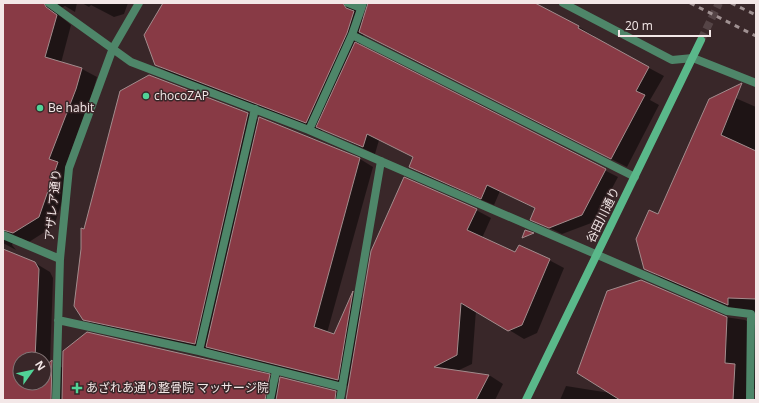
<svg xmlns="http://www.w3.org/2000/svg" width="759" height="403" font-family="'Open Sans','Noto Sans JP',sans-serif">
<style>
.shadow{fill:#0007;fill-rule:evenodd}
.building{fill:#883a45;stroke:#a38c8d}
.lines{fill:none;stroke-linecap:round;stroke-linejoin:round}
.secondary-tunnel{stroke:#554446;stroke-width:8;stroke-dasharray:8 4;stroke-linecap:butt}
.lane{stroke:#4e8669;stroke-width:8}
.street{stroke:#4e8669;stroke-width:8}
.secondary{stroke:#5ab88a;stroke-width:8}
.rail{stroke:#a09192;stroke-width:3;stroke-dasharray:5 5;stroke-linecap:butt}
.poi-dot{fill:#51d397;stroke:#392729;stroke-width:1.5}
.labels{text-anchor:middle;stroke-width:3;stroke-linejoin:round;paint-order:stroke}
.poi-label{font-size:12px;fill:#f3e7e7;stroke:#392729;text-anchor:start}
.street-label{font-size:12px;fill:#f3e7e7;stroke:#392729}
</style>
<rect width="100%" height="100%" fill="#392729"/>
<path class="shadow" d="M3 3H77L75 12 65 6 59 9V15L71 25 61 63 82 69 97 77 91 98 65 167 72 171 54 226 29 242 21 238 15 239 12 245 16 250 3 243Z
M82 3H128L124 14 114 17 91 5 89 7Z
M164 3H533L579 27 594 36 593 38 664 76 650 100 659 105 627 167 364 34 360 46 618 177 594 222 562 234 531 219 536 209 500 191 494 205 422 174 410 167 414 157 379 140 375 154 322 129V131L171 74 156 65ZM362 6 368 7 364 18 358 15Z
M149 76 248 114 259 120 260 118 360 159 373 167 327 333 334 335 354 293 364 299 476 210 491 218 482 238 516 254 549 260 564 268 537 333 524 339 476 310 472 364 457 371 489 375 503 384 495 400H3V254L35 263 50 272 53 278 50 363 52 362 63 368 269 375 280 382 336 392 347 399 349 386 220 354 212 350 211 353 101 329 84 319 85 230ZM20 359H44V383H20Z
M724 93 756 107V315L745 314 661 278 645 268 658 215Z
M725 317 745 320 756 326V390L748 385 747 400H560L566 386 610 393Z"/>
<path class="building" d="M3 3H44L46 7 57 15 45 57 82 68 76 89 49 159 58 162 39 217 13 233 3 230Z
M163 3H343L346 8 354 11 347 33 306 123 155 65 144 35Z
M368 3H535L579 26 578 28 649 67 636 91 645 95 611 159 359 32Z
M355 42 606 169 582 215 549 228 530 220 535 208 487 185 481 199 409 167 413 157 367 134 363 147 316 127Z
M149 75 248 113 195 344 83 320 74 306 81 249V228L84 229 120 91Z
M742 83 721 135 756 151V299L728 298V305L644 269 636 239 649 210 658 214 709 99Z
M259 117 360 158 314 327 334 334 353 291 338 380 206 347Z
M404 177 477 209 467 230 515 252 519 245 550 259 522 325 508 331 461 303 457 355 434 367 489 375 476 400H346L371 251Z
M525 230 534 233 522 238Z
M3 249 35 262 39 269 35 359H20V383H44V367L52 360 51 400H3Z
M641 280 727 317 725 363 735 364 733 400H620L577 373 607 291Z
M87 332 270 374 265 400H62L63 351Z
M280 377 336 391 335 400H276Z"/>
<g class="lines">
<path class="secondary-tunnel" d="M701 40 719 3"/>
<path class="lane" d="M348 3 361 8
M270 400 276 371"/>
<path class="street" d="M49 3 131 62 309 130 727 311 751 314 750 400
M563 3 672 60 693 58 756 83
M352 35 635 177
M309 130 352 35 363 3
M3 235 60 259
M58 320 199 351 342 387
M199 351 255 109
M56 400 60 259 69 168 113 48 139 3
M340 400 381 161"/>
<path class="secondary" d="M526 400 701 40"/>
<path class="rail" d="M690 3 756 36
M731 3 756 15"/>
</g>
<g class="poi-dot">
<circle cx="146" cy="96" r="4"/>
<circle cx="40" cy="108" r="4"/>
<path d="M75 382h4v4h4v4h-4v4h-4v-4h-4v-4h4z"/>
</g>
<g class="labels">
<g class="poi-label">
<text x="154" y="100">chocoZAP</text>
<text x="48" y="112">Be habit</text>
<text x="86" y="392">あざれあ通り整骨院 マッサージ院</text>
</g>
<g class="street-label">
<text transform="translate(53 205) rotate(-84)" y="4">アザレア通り</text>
<text transform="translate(603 215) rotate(-64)" y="4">谷田川通り</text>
</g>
</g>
<rect width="759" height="403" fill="none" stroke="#f3e7e7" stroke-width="8"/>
<g transform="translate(32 371) rotate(57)"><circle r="19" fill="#392729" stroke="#837475"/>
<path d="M0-3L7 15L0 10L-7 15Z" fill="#51d397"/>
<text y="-6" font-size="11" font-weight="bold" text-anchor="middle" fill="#f3e7e7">N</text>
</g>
<path d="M619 30v6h91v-6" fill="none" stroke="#f3e7e7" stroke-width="2"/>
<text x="625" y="30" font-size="12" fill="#f3e7e7" stroke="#392729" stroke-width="3" paint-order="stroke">20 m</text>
</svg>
